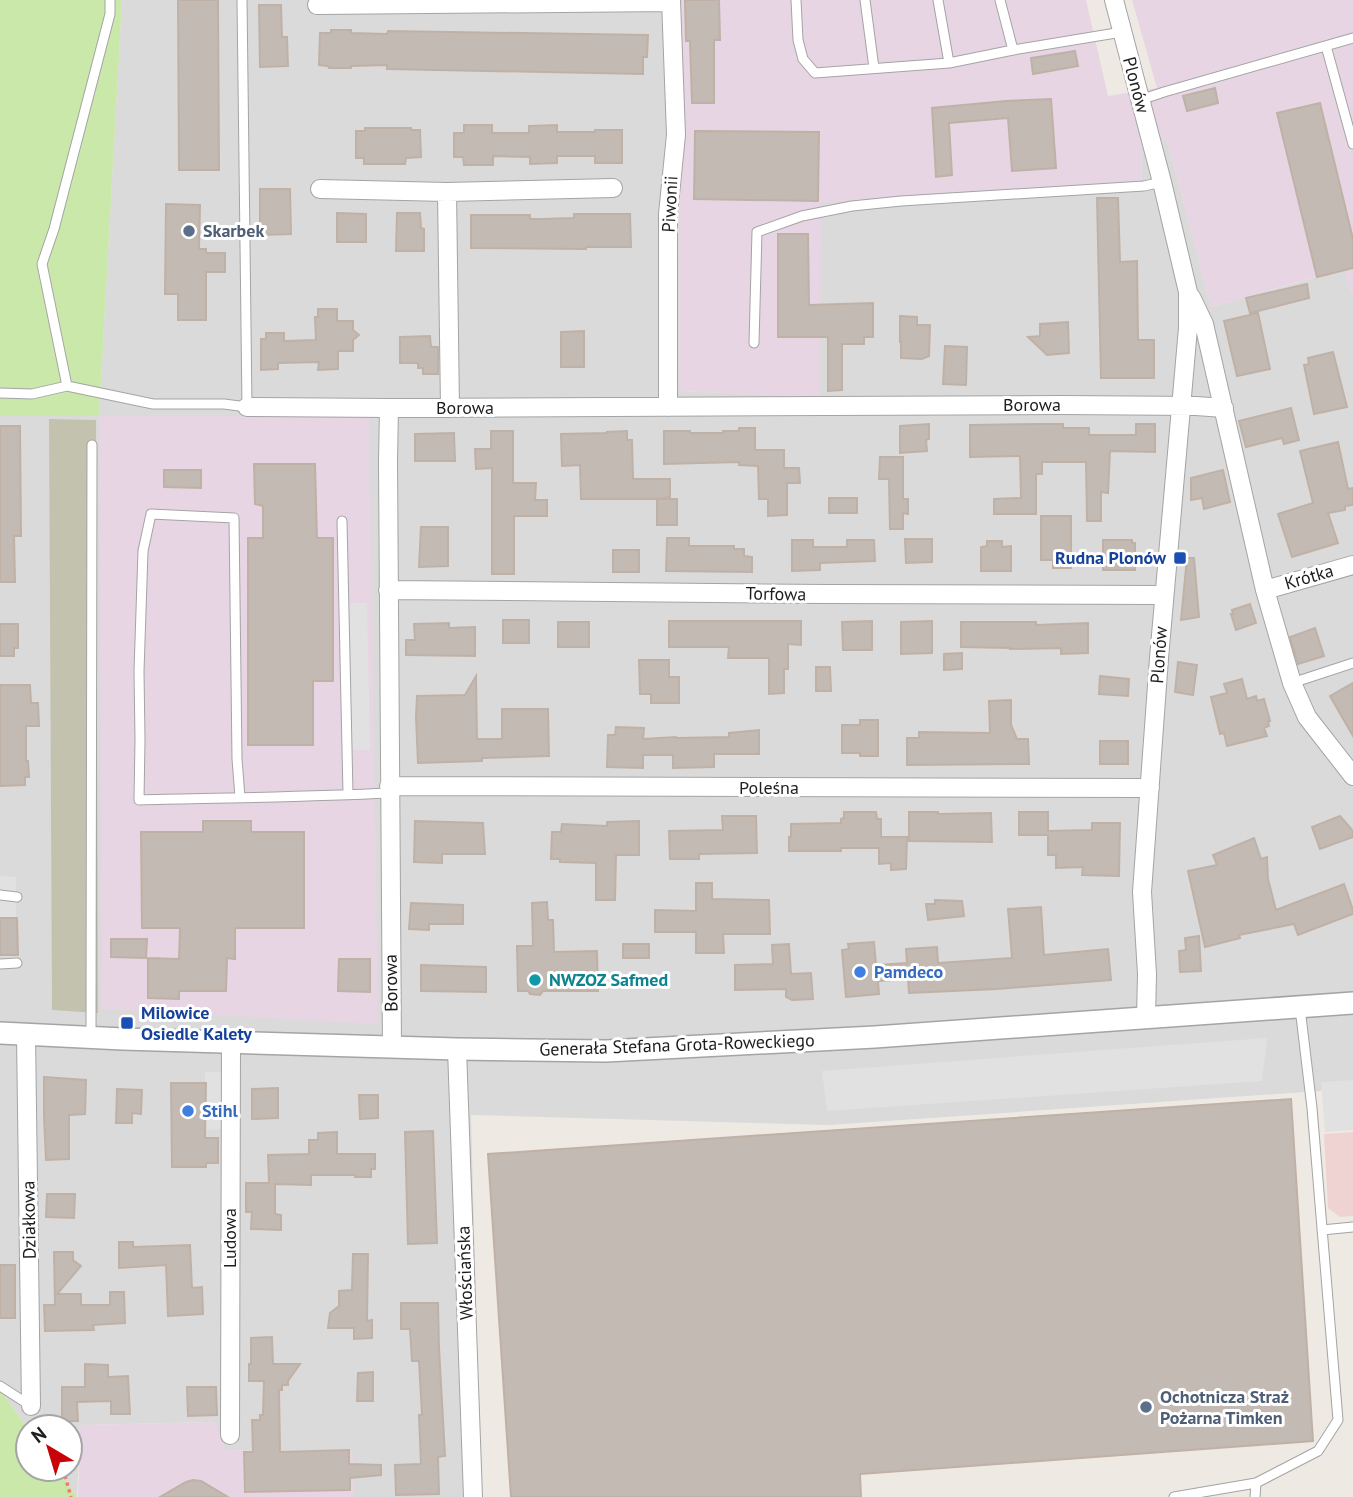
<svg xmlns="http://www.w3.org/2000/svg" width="1353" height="1497" font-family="'PT Sans',sans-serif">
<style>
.residential{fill:#dbdada}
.commercial{fill:#efd3d2}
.industrial{fill:#e7d5e4}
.construction{fill:#c3c2af}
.grass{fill:#c9e8a9}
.parking{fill:#e1e1e1}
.building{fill:#c3bab3;stroke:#c0b1a6;stroke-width:2}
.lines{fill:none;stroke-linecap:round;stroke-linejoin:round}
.service-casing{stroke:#a4a4a4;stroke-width:11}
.minor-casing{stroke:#a4a4a4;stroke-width:20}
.tertiary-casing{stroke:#a4a4a4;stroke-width:24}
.path{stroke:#f8766a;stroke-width:3.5;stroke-dasharray:3.5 3.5;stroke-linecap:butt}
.service{stroke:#fff;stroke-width:9}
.minor{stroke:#fff;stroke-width:18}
.tertiary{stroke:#fff;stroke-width:21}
.service-dot{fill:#5c6f8a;stroke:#fff;stroke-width:2.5}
.transit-dot{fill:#1a4fb4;stroke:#fff;stroke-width:2.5}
.shop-dot{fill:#3f7fe0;stroke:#fff;stroke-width:2.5}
.culture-dot{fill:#0f9aa8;stroke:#fff;stroke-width:2.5}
.labels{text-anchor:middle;stroke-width:6;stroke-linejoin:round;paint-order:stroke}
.street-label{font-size:18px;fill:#1d1d1d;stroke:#fff}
.service-label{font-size:18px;font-weight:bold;fill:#4e5e75;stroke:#fff;text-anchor:start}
.transit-label{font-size:18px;font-weight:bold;fill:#164399;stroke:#fff;text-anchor:end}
.shop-label{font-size:18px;font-weight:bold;fill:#366cbe;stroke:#fff;text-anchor:start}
.culture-label{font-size:18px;font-weight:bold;fill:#0d838f;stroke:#fff;text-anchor:start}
</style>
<rect width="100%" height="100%" fill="#eeeae3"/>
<path class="residential" d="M122 0H677L680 391 820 397V202L1142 182 1141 148 1167 139 1211 307 1344 269 1353 296V1087L1320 1091 829 1125 471 1115 481 1497H353L352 1453 225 1450 215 1422 80 1425 77 1497 57 1469H70V1427H28V1429L0 1390V416H99Z"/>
<path class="commercial" d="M1353 1132V1216L1340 1217 1328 1208 1324 1134Z"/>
<path class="industrial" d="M677 0H1086L1108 96 1157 88 1132 0H1353V296L1343 269 1211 307 1167 139 1141 148 1142 182 821 202 820 397 680 391Z
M99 416H369L378 1024 102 1009Z
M216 1422 225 1450 353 1452V1497H78L80 1425Z"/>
<path class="construction" d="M49 419 96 420 98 1013 52 1010Z"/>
<path class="grass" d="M0 0H122L99 416H0Z
M0 1390 28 1429V1469H57L77 1497H0Z"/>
<path class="parking" d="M349 603H367L370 750H352Z
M0 876 16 877V917H0Z
M1267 1038 1262 1081 827 1111 822 1071Z
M205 1072H221L222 1129 206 1130Z
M1353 1080V1130L1325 1132 1321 1082Z"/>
<path class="building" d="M178 0H218L219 170H179Z
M685 0H719L720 40H714V103H692L690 41H686Z
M259 5H281L282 37H287L288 66 260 67Z
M331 30H351V33L387 34 388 31 648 35 647 57H643V74L387 69V65L351 66V68H329L328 66 319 65 320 33H331Z
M1075 51 1078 66 1033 74 1031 58Z
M1215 88 1218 103 1187 111 1183 96Z
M1051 99 1056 168 1012 171 1008 118 949 123 952 175 936 177 932 108 1006 101Z
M1320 103 1353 239V268L1317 277 1277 113Z
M464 125H492V133H529V126L557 125V132H595V130H622V163H595V156H557V163L530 164V157L493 156V165H464L463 157H454V133H464Z
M365 128H411V130H420L421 157 406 158 405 164H364V158H356V131H365Z
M695 131 819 132 818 201 694 199Z
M260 189H290L291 234 260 235Z
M1097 198H1118L1120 262 1137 261 1138 340H1154V378H1101Z
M166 204 200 205 199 249H206V253H225V272H206V320H178V294H165Z
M337 213 366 214V242H337Z
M397 213H420L421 228 424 229V251H396Z
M574 214H630L631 247H586V249L471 248V215H530V219H541L574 218Z
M778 234H808L809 305 873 303V337H864V344H842V390L828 391V337H778Z
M1307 284 1309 298 1250 313 1246 298Z
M318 309H337V321H353V330L359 335 353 340V351H338V369L318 370 319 362 278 363V369L261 370V339H266V333H284V341L316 340 315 317H318Z
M1258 313 1270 369 1237 376 1224 321Z
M900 316 917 317V325H930L929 356 922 359 901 358V342H900Z
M1068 322 1069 353 1047 355 1028 337 1040 336V324Z
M584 331V367H561V332Z
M430 336 431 347H438V374H423V368H418V363H400V337Z
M945 346 967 347 966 385 943 384Z
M1333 352 1347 407 1314 414 1304 365 1309 364 1308 358Z
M1291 408 1299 440 1284 444 1282 438 1246 447 1239 421Z
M929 424V439L926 440 927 451 900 453V426Z
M1039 424H1063V428H1089V435H1136V424H1155V452L1110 451 1108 493 1101 492V521H1087L1086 462H1042V474H1036V514H994V499L1021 498 1020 456 970 457V425Z
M0 426H20L21 536H14L15 582H0Z
M739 428H755V450H784V468H799L800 483H787V515L768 516V499H759L758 466 739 465V462L664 464V431H690V433H723V431H739Z
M491 431H513V483H536L535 500H547V516H514V574H492V468L476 469 475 449H491Z
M627 431V440H632L633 479H670V497L658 499H677V525H657V499H581L580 465 562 466 561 434 607 433V432Z
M454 433 455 461H415V434Z
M1338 442 1348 489 1353 488V505L1345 506V510L1328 513 1338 543 1292 557 1278 514 1313 503 1300 451Z
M880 457H903V499H908V514L903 513V529H890L889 479H879Z
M254 464H315L317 538H333V681H313V745H248V538H263V506L255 504Z
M164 470H201V488L164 487Z
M1223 470 1230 502 1204 509 1202 498 1191 500V478Z
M829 498H857V513H829Z
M1041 516H1071V568H1053V560H1041Z
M421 527H448V566L419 567Z
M667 538H689V546H734V549H744V556L752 557V572L666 571Z
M905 539H932V562L906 563Z
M792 540H813V547H847V540H874L875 561 820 563V570L792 571Z
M1103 540H1132V543H1135V570H1103Z
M987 541H1002V547L1011 546V571H981V547L987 546Z
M613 550H639V572H613Z
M1187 558H1194L1199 617 1181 620Z
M1250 604 1256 623 1236 630 1231 614H1233L1232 610Z
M503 620H529V643H503Z
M669 621H801V645L788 644V669H784V693L769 694V658H728L729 647H669Z
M872 621V650H843L842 622Z
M932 621V653L901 654V622Z
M558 622H589V647H558Z
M961 622H1036V625L1088 623V653L1061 654V648L1010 649V648L961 647Z
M449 623V628L475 627V656L406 655V640H415L414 624Z
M0 624H18V648H14V656H0Z
M1315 628 1324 656 1298 664 1290 637Z
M962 653V669L944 670V654Z
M639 660H669V677H679V703H651V694H640Z
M1178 662 1197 665 1193 695 1175 692Z
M816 667H830L831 691H816Z
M476 676 477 739H502V709H548L549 756 482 758V761L418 763 416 717 417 696 465 695Z
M1100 676 1129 679 1128 696 1099 694Z
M1242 679 1247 699 1256 696 1257 701 1264 699 1270 721H1268L1269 726 1264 728 1267 736 1227 746 1224 733 1220 734 1211 697 1227 693 1224 684Z
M1353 683V736L1330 696Z
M0 685H30L31 703H38L39 726H26V761H28L29 777H25V785L0 786Z
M1011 700V725L1017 739H1028L1029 764 907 765V738H919V732L990 733 989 701Z
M860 720H878V756H860V753H842V725H860Z
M616 727 644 728 643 739 676 737 677 738 729 737V733L759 730V754H714V767L673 768V755H643V768L607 767 608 735H615Z
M1100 741H1128V764H1100Z
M844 812H876L877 819H881V837H907L906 869 891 870V863L879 864V848H841V851H789V837H791V824L841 823V819L844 818Z
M909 812H938V814L991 813 992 842 909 841Z
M1019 812H1048V831L1092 830V823H1120L1119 876 1082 875 1083 867 1056 868V855H1048V835H1019Z
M722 816H756L757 853 699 854V859H670L669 831 723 830Z
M1340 816 1353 831V837L1320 849 1312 827Z
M203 821H251V832H304V928H235V959L227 958 226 991H179V999L148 998V958L179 959 180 928H142L141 832H203Z
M415 821 483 823 485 854H442V863L414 862Z
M639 821V855H616L615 900H596V863L560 862V859H551L552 832H561L562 824 607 826V822Z
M1254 838 1261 859 1267 857 1268 879 1276 910 1344 884 1353 910V914L1298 935 1294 924 1239 935 1240 938 1205 947 1188 871 1217 865 1213 855Z
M696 883H712V899L769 900 770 934H723L724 953H696V932H655V910L696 911Z
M935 900 962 901 964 916 928 920 926 904H935Z
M547 902 548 920H553L554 952 597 951 598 991H543L540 995 530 994 528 991H518L517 946H533L532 903Z
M411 903 463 905V924H429V930L409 929Z
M1041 907 1044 955 1108 949 1111 980 997 989 909 993 908 979 878 981 879 994 846 997 842 950 849 949 848 944 874 942 876 965 907 963 906 949 937 947 938 963 1012 958 1008 909Z
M0 918H17L18 955H0Z
M1199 936 1201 971 1180 972 1179 951 1186 950 1185 938Z
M111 939H147L146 958 111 957Z
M623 944H649V958H623Z
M789 944 791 974 811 973 813 999 792 1000 786 997V989L735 990V965L773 964 772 945Z
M339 959H370V992L338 991Z
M421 965 486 967V992L421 991Z
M44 1077 86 1080 85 1114 69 1115V1159L46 1160 44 1115Z
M171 1083H206L205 1138H218V1163H206V1167H172Z
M278 1088V1118L252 1119V1089Z
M117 1089 142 1090 141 1114 132 1113V1123H116Z
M359 1095H378V1118L360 1119Z
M1291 1099 1313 1441 860 1474 861 1497H511L488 1154Z
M433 1131 437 1243 408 1244 405 1132Z
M337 1132V1154H375V1169H371V1177H355V1175H311V1185L275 1184V1214L281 1215V1230L251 1229 252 1212H246V1183H269L268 1155 309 1154V1140H318V1133Z
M47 1194H75L74 1218 46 1217Z
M119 1242H133V1247L190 1245 192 1288 202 1287 203 1314 168 1316 166 1265 119 1268Z
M54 1252H73V1260L81 1266 57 1294H81V1305H110V1292H124L125 1323 93 1325 94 1330 45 1331 44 1305H55Z
M353 1254H368L367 1321 372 1320V1338L354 1339V1328H328L330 1313 339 1306V1291L352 1290Z
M0 1265H15V1318H0Z
M401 1303H438L439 1348 445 1456 438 1457 439 1494 396 1495 395 1465 421 1464 419 1415H422L419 1361H412L410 1329H401Z
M272 1337 273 1364H300L288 1381V1385H282V1390H279L280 1452 349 1450V1464L381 1465V1475L350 1478V1490L245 1492 244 1452H253L252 1420H260V1415H263L264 1381H249V1364H251V1338Z
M85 1364 108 1365V1377L128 1376 130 1414H111V1401L77 1402 78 1421H62V1387H85Z
M373 1372V1401H357L358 1373Z
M187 1387H216L217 1415 188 1416Z
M193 1480 201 1481 228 1497H160L186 1482Z"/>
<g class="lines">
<g class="service-casing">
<path id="service" d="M110 0V14L54 229 42 264 67 386 153 404H224L247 407 242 0
M796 0 798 40 803 59 815 73 949 63 1013 50 1122 32
M865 0 874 68
M938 0 949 63
M1000 0 1013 50
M1326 46 1353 144
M1140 100 1164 92 1353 38
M754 343 757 232 802 216 852 206 901 201 1144 186 1162 182
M0 393 32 394 67 386
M342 521 348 794
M1292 683 1353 663
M240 797 237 759 234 518 151 514 143 551 139 671 140 739 139 800C222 798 306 797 389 793
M0 895 17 897
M0 964 17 963
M91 1036 92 445
M1322 1230 1353 1227
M0 1386 31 1406
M1174 1497 1256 1483 1318 1451 1338 1420 1312 1108 1300 1008
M1255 1497 1256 1483"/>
</g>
<g class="minor-casing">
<path id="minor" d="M1114 0 1162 182 1188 292V328L1159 658 1142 892 1147 974 1146 1018
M317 5 671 2
M320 189 447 192 613 188
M447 192 450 408
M1191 297 1204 324 1265 590 1292 683 1307 717 1353 776
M247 407 389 408 1062 405 1196 406 1224 408
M668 407V214L676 135 671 0
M389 408 388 461 392 1047
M388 590 826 594 1164 595
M1265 590 1353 565
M389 786 1150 788
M26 1034 31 1406
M457 1049 473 1497
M230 1435 231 1042"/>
</g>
<g class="tertiary-casing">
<path id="tertiary" d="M0 1033 123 1039 457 1049 606 1051 875 1037 1353 1003"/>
</g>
<path class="path" d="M41 1418 45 1427
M63 1469 71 1497"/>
<use href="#service" class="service"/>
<use href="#minor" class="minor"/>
<use href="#tertiary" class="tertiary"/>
</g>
<g class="service-dot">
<circle cx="189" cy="231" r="7"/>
<circle cx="1146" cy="1407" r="7"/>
</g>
<g class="transit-dot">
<rect x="1173" y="551" width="14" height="14" rx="3.5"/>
<rect x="120" y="1016" width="14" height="14" rx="3.5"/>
</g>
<g class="shop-dot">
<circle cx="860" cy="972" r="7"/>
<circle cx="188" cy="1111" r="7"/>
</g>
<circle class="culture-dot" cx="535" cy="980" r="7"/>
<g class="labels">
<g class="street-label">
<text transform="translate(1136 85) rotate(75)" y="6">Plonów</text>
<text transform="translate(670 204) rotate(-87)" y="6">Piwonii</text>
<text x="1032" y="411">Borowa</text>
<text x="465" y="414">Borowa</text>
<text transform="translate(1309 577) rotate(-16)" y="6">Krótka</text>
<text transform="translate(776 594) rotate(1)" y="6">Torfowa</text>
<text transform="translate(1159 655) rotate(-86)" y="6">Plonów</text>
<text x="769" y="794">Poleśna</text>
<text transform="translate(391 983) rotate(-91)" y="6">Borowa</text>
<text transform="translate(677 1045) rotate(-2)" y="6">Generała Stefana Grota-Roweckiego</text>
<text transform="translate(29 1220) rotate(-91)" y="6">Działkowa</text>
<text transform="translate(230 1238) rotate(-90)" y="6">Ludowa</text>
<text transform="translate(465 1273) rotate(-92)" y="6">Włościańska</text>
</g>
<g class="service-label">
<text x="203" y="237">Skarbek</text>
<text x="1160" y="1403">Ochotnicza Straż<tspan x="1160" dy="21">Pożarna Timken</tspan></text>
</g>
<g class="transit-label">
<text x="1166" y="564">Rudna Plonów</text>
<text x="141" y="1019" text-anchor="start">Milowice<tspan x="141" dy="21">Osiedle Kalety</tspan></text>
</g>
<g class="shop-label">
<text x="874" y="978">Pamdeco</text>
<text x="202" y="1117">Stihl</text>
</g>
<g class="culture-label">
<text x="549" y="986">NWZOZ Safmed</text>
</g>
</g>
<g transform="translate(49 1448) rotate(322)"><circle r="33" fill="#ffffff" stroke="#a5a5a5" stroke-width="2"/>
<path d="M0-5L12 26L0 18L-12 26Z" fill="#c80206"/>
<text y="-10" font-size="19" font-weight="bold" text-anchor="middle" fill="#1d1d1d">N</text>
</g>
</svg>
